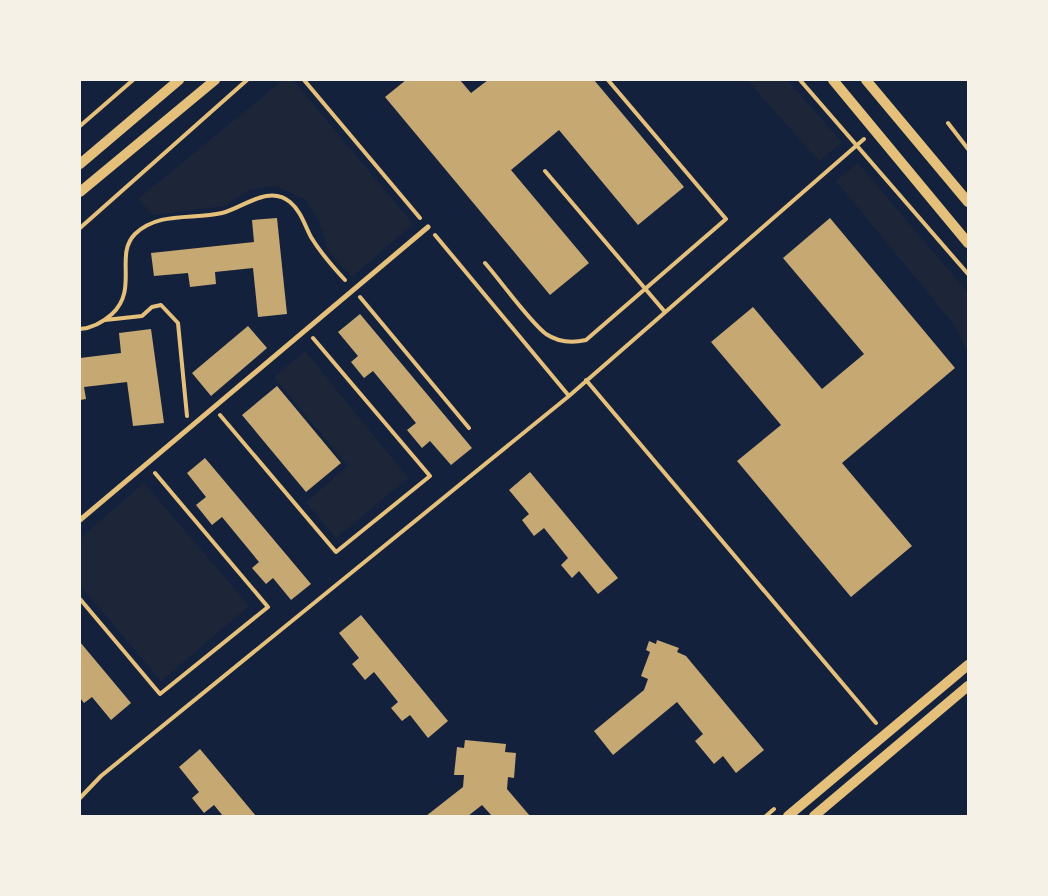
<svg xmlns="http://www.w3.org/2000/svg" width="1048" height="896" font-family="'Playfair Display',serif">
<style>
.green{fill:#1d2539}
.building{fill:#c6a872}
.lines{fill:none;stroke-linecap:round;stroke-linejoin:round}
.path{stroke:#e5c07b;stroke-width:4}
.pedestrian{stroke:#e5c07b;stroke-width:5}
.tertiary{stroke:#e5c07b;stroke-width:10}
</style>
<rect width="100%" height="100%" fill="#14213d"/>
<path class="green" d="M283 80H293L413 224 352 277 328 251 319 221 306 200 276 186 249 190 225 206 153 215 138 199Z
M747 80H787L842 142 819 161Z
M858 163 968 293V351L952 322 836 181Z
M305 351 408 478 336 538 306 502 348 466 274 377Z
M144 483 249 606 161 681 80 585V538Z"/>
<path class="building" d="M406 80H460L471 93 488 80H594L684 187 638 225 559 130 511 170 589 263 550 295 385 97Z
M277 218 287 314 258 317 253 268 215 272 216 284 190 287 188 273 154 276 151 253 254 242 252 220Z
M830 218 955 368 842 463 912 546 851 597 737 461 781 425 711 342 753 307 822 389 864 354 783 258Z
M360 314 472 448 451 465 430 441 422 448 407 430 416 423 373 371 364 378 351 362 358 356 338 332Z
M248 326 267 348 211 396 192 373Z
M151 329 164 423 133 426 127 382 84 387 86 399 80 400V358L121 353 119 333Z
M277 386 341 463 306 492 242 415Z
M205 458 311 584 291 600 273 578 266 584 252 568 259 562 222 517 212 525 196 505 206 497 187 473Z
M530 472 618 578 598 594 579 571 572 578 561 565 568 558 544 528 534 536 522 520 529 514 509 490Z
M361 615 448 721 428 738 410 715 402 721 391 708 398 702 374 672 365 680 352 664 359 658 339 633Z
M657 640 679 648 677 652 686 656 764 750 736 773 723 756 714 764 695 741 703 734 677 702 613 755 594 731 644 690 648 679 641 676 650 652 646 650 649 641 656 644Z
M80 642 131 703 111 720 92 697 84 703 80 698Z
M465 740 506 744 505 752 516 753 514 778 508 777 507 789 530 816H492L482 805 468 816H426L463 787 464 775H454L457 747 464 748Z
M200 749 256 816H223L214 805 204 813 192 798 199 792 179 767Z"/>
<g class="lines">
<path class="path" d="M304 80 420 218
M800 80 968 274
M948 123 968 149
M80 126 133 80
M545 171 665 312
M80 228 247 80
M435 235 569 396
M485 263C500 280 529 321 546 334 558 342 573 343 586 340L726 219 608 80
M360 297 469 428
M105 320 142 316 152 307 161 305 178 323 187 416
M80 329C93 328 102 323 112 314 139 289 114 255 135 234 159 211 193 220 222 213 243 208 269 184 290 202 301 211 305 226 311 237 320 252 333 267 345 280
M586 380 876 723
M220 415 336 552 430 476 313 338
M80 599 160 694 268 607 155 473
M80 798 101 776 569 396 864 139
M766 816 774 809"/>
<path class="pedestrian" d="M80 520 428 227"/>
<path class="tertiary" d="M833 80 968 243
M866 80 968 202
M80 164 179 80
M80 192 215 80
M788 816 968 665
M814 816 968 686"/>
</g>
<rect width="1048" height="896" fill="none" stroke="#f6f1e7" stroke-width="162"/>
</svg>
